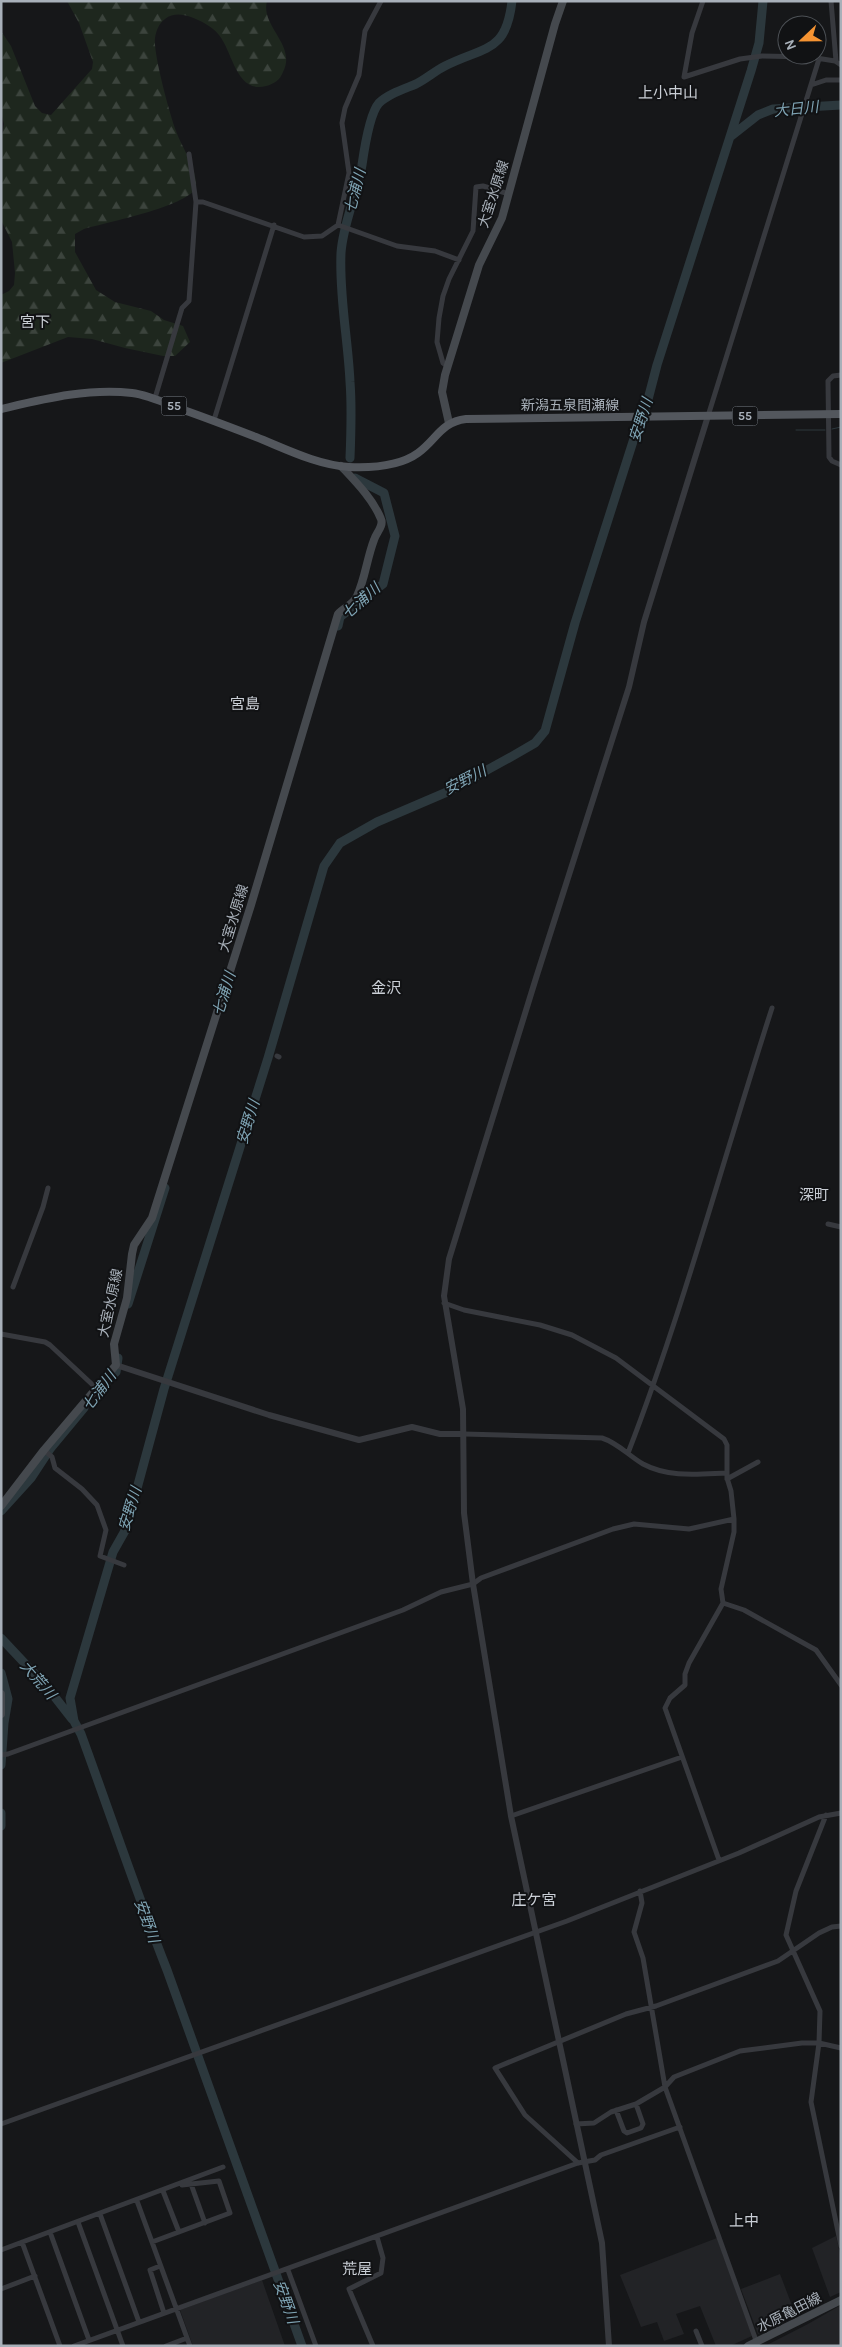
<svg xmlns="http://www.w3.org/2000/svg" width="842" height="2347" font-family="Karla,'Noto Sans JP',sans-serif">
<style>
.built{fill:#222326}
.forest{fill:url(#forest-firs)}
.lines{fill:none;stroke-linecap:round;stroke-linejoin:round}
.stream{stroke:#2c383d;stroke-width:1}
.river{stroke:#2c383d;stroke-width:9}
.minor{stroke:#37393e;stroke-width:5}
.tertiary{stroke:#37393e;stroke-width:6}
.secondary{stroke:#45494e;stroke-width:8}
.primary{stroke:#53575d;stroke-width:8}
.labels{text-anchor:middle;stroke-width:4;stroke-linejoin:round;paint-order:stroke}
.shield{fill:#111214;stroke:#7b8188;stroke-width:1}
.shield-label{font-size:12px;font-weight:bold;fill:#a8b0b9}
.street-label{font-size:14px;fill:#a8b0b9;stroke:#111214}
.neighbourhood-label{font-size:15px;fill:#c9ced5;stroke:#111214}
.water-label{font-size:15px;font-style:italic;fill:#7fa4b4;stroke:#111214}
</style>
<defs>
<pattern id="forest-firs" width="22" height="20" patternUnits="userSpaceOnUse" patternTransform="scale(1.25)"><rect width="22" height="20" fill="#1e271e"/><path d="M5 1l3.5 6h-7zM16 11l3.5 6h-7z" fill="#3c443d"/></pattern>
</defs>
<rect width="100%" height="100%" fill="#161719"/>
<path class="built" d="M836 2236 841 2258V2292L830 2297 812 2248Z
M717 2238 752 2336 730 2346H716L700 2306 676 2314 684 2334 664 2341 657 2322 641 2327 620 2275Z
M780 2274 796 2316 758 2334 741 2289Z
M262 2280 285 2346H193L180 2310Z
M841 2305V2346H765L808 2324Z"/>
<path class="forest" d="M67 1H267C260 26 297 45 283 72 280 80 274 84 266 86 236 94 233 52 219 35 212 26 201 21 191 17 182 14 173 13 165 19 159 23 156 31 155 38 153 53 170 115 176 131 182 148 198 170 196 188 185 207 108 222 84 229L75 234V252L96 290 115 302 151 311 164 320 183 326 190 342 175 356H163L125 348 92 339 68 337 1 363V295L9 291 14 285 15 273 12 242 1 220V141L4 124 1 112V31L11 46 35 106 42 113 51 115 92 69 93 62 79 23Z"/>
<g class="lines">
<path class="stream" d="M832 429 841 427
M796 430H825"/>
<path class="river" d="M730 137 758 115 773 109 841 105
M350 458C351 433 352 407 350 382 348 339 339 296 341 253 343 223 357 195 362 165 364 151 370 113 379 103 388 94 404 89 416 84 426 79 435 71 445 66 484 46 506 54 512 1
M338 626 340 617 383 584 395 536 384 493 355 478
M128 1304 165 1188
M99 1390 116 1372 118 1358
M1 1511 31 1478 50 1449 84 1408
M1 1638 47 1687 72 1719
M1 1673 8 1699 4 1723 1 1765
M1 1813V1826
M302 2346 167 1970C136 1892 110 1813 81 1734L74 1721 70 1698 113 1552 126 1529 164 1389 268 1058 324 866 340 843 377 822 447 792 509 758 535 743 545 731 575 623 637 429 646 407 657 365 751 71 759 43 763 1"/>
<path class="minor" d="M703 1 692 33 684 77 740 59 762 56 810 57 835 61 841 65
M831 1 836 61
M811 85 826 80H841
M196 202H203L304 237 322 236 338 225 349 173 342 123 345 108 359 75 365 31 381 1
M338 225 397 246 435 251 459 260
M447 366 443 363 437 342 439 318 443 296 449 279 473 231 476 187 483 186 509 194
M841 375 833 376 828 381 829 457 832 461 841 465
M155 398 182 308 189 301 196 202 189 154
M708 416 819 59
M214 420 274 225
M277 1056 279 1057
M828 1224 841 1227
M13 1287 43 1207 48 1188
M444 1303 464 1310 540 1325 572 1335 616 1358 724 1439 727 1445V1478L731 1491 734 1519V1532L721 1589 723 1603 689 1663 685 1674V1685L670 1698 665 1708 719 1860
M1 1334 45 1342 50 1345 96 1388
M464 1434 602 1438C618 1443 629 1456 643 1464 669 1478 699 1474 727 1473
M44 1450 52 1457 55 1468 82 1489 97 1505 106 1530 100 1556 124 1565
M628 1453C684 1308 724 1156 772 1008
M727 1479 758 1462
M723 1603 744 1610 816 1650 841 1685
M1 1755 8 1754 403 1610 441 1592 473 1584 481 1578 613 1529 634 1524 689 1529 734 1519
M826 1815 796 1891 786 1935 820 2011 819 2043 811 2102 841 2246
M511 1816 682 1757
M640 1891 642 1903 634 1932 643 1958 665 2087 758 2346
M616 2110 624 2131 627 2133 641 2128 643 2124 636 2104
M1 2124 567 1921 739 1853 819 1817 841 1813
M576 2124 594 2123 611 2112 636 2104 665 2087 674 2077 740 2051 802 2043H819L841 2048
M578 2163 525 2115 495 2068 626 2014 656 2006 778 1961 819 1933 832 1927 841 1926
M191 2184 205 2223
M163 2191 179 2232
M137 2201 190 2346
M100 2214 139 2322
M78 2222 123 2346
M50 2232 89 2340
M22 2242 60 2346
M152 2242 230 2213 219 2181 182 2185
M1 2250 223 2167
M160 2266 150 2270 164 2313
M288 2270 316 2346
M1 2289 35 2276
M696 2331 702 2346
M74 2346 578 2163 595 2160 601 2155 680 2127
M166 2346 187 2338
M373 2346 349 2289 381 2273 383 2258 377 2237"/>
<path class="tertiary" d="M116 1365 269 1415 359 1440 412 1427 440 1434H464
M609 2346 602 2243 511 1816 473 1584 464 1513 463 1409 444 1296 449 1259 536 978 629 687 644 622 708 416"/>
<path class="secondary" d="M449 423 442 392 445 375 479 265 502 218 555 24 563 1
M1 1506 44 1450 116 1365 114 1344 127 1298 132 1254 134 1245 152 1218 251 905 338 614C344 607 353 605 357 596 365 579 367 558 374 540 376 533 384 526 381 519 373 499 355 481 341 466
M1 1694V1714
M748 2346 841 2300"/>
<path class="primary" d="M1 409C44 399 87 388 132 393 148 395 163 402 178 408 204 417 230 427 256 437 286 449 317 465 349 467 372 468 400 466 418 453 437 439 441 422 466 419L841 414"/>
</g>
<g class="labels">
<g class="shield">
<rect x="161.5" y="396.5" width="25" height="19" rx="4"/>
<rect x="732.5" y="406.5" width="25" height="19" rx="4"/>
</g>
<g class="shield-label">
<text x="174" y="410">55</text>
<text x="745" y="420">55</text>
</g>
<g class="street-label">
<text transform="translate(493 194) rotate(-72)" y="5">大室水原線</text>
<text x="570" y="410">新潟五泉間瀬線</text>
<text transform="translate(233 918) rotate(-73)" y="5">大室水原線</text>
<text transform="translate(110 1303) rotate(-78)" y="5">大室水原線</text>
<text transform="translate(789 2312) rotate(-27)" y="5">水原亀田線</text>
</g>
<g class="neighbourhood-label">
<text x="668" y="98">上小中山</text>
<text x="35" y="327">宮下</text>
<text x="245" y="709">宮島</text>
<text x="386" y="993">金沢</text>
<text x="814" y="1200">深町</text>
<text x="534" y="1905">庄ケ宮</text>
<text x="744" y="2226">上中</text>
<text x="357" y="2274">荒屋</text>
</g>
<g class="water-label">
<text transform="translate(796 109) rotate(-6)" y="5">大日川</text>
<text transform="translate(355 191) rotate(-76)" y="5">七浦川</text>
<text transform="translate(641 420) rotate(-72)" y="5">安野川</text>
<text transform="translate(361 601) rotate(-42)" y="5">七浦川</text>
<text transform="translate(465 780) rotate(-27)" y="5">安野川</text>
<text transform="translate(224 994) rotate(-73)" y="5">七浦川</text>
<text transform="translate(248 1122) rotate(-73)" y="5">安野川</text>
<text transform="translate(99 1391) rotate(-53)" y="5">七浦川</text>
<text transform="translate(130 1509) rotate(-73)" y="5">安野川</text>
<text transform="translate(38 1680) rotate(49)" y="5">大荒川</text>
<text transform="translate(147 1921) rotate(70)" y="5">安野川</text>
<text transform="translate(286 2302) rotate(70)" y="5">安野川</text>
</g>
</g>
<rect width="842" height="2347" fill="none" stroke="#a8b0b9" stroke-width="5"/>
<g transform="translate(802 40) rotate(248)"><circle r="24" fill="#111214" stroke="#4d5156"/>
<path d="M0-4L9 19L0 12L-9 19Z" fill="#f59332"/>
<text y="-8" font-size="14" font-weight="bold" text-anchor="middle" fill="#a8b0b9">N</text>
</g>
</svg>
